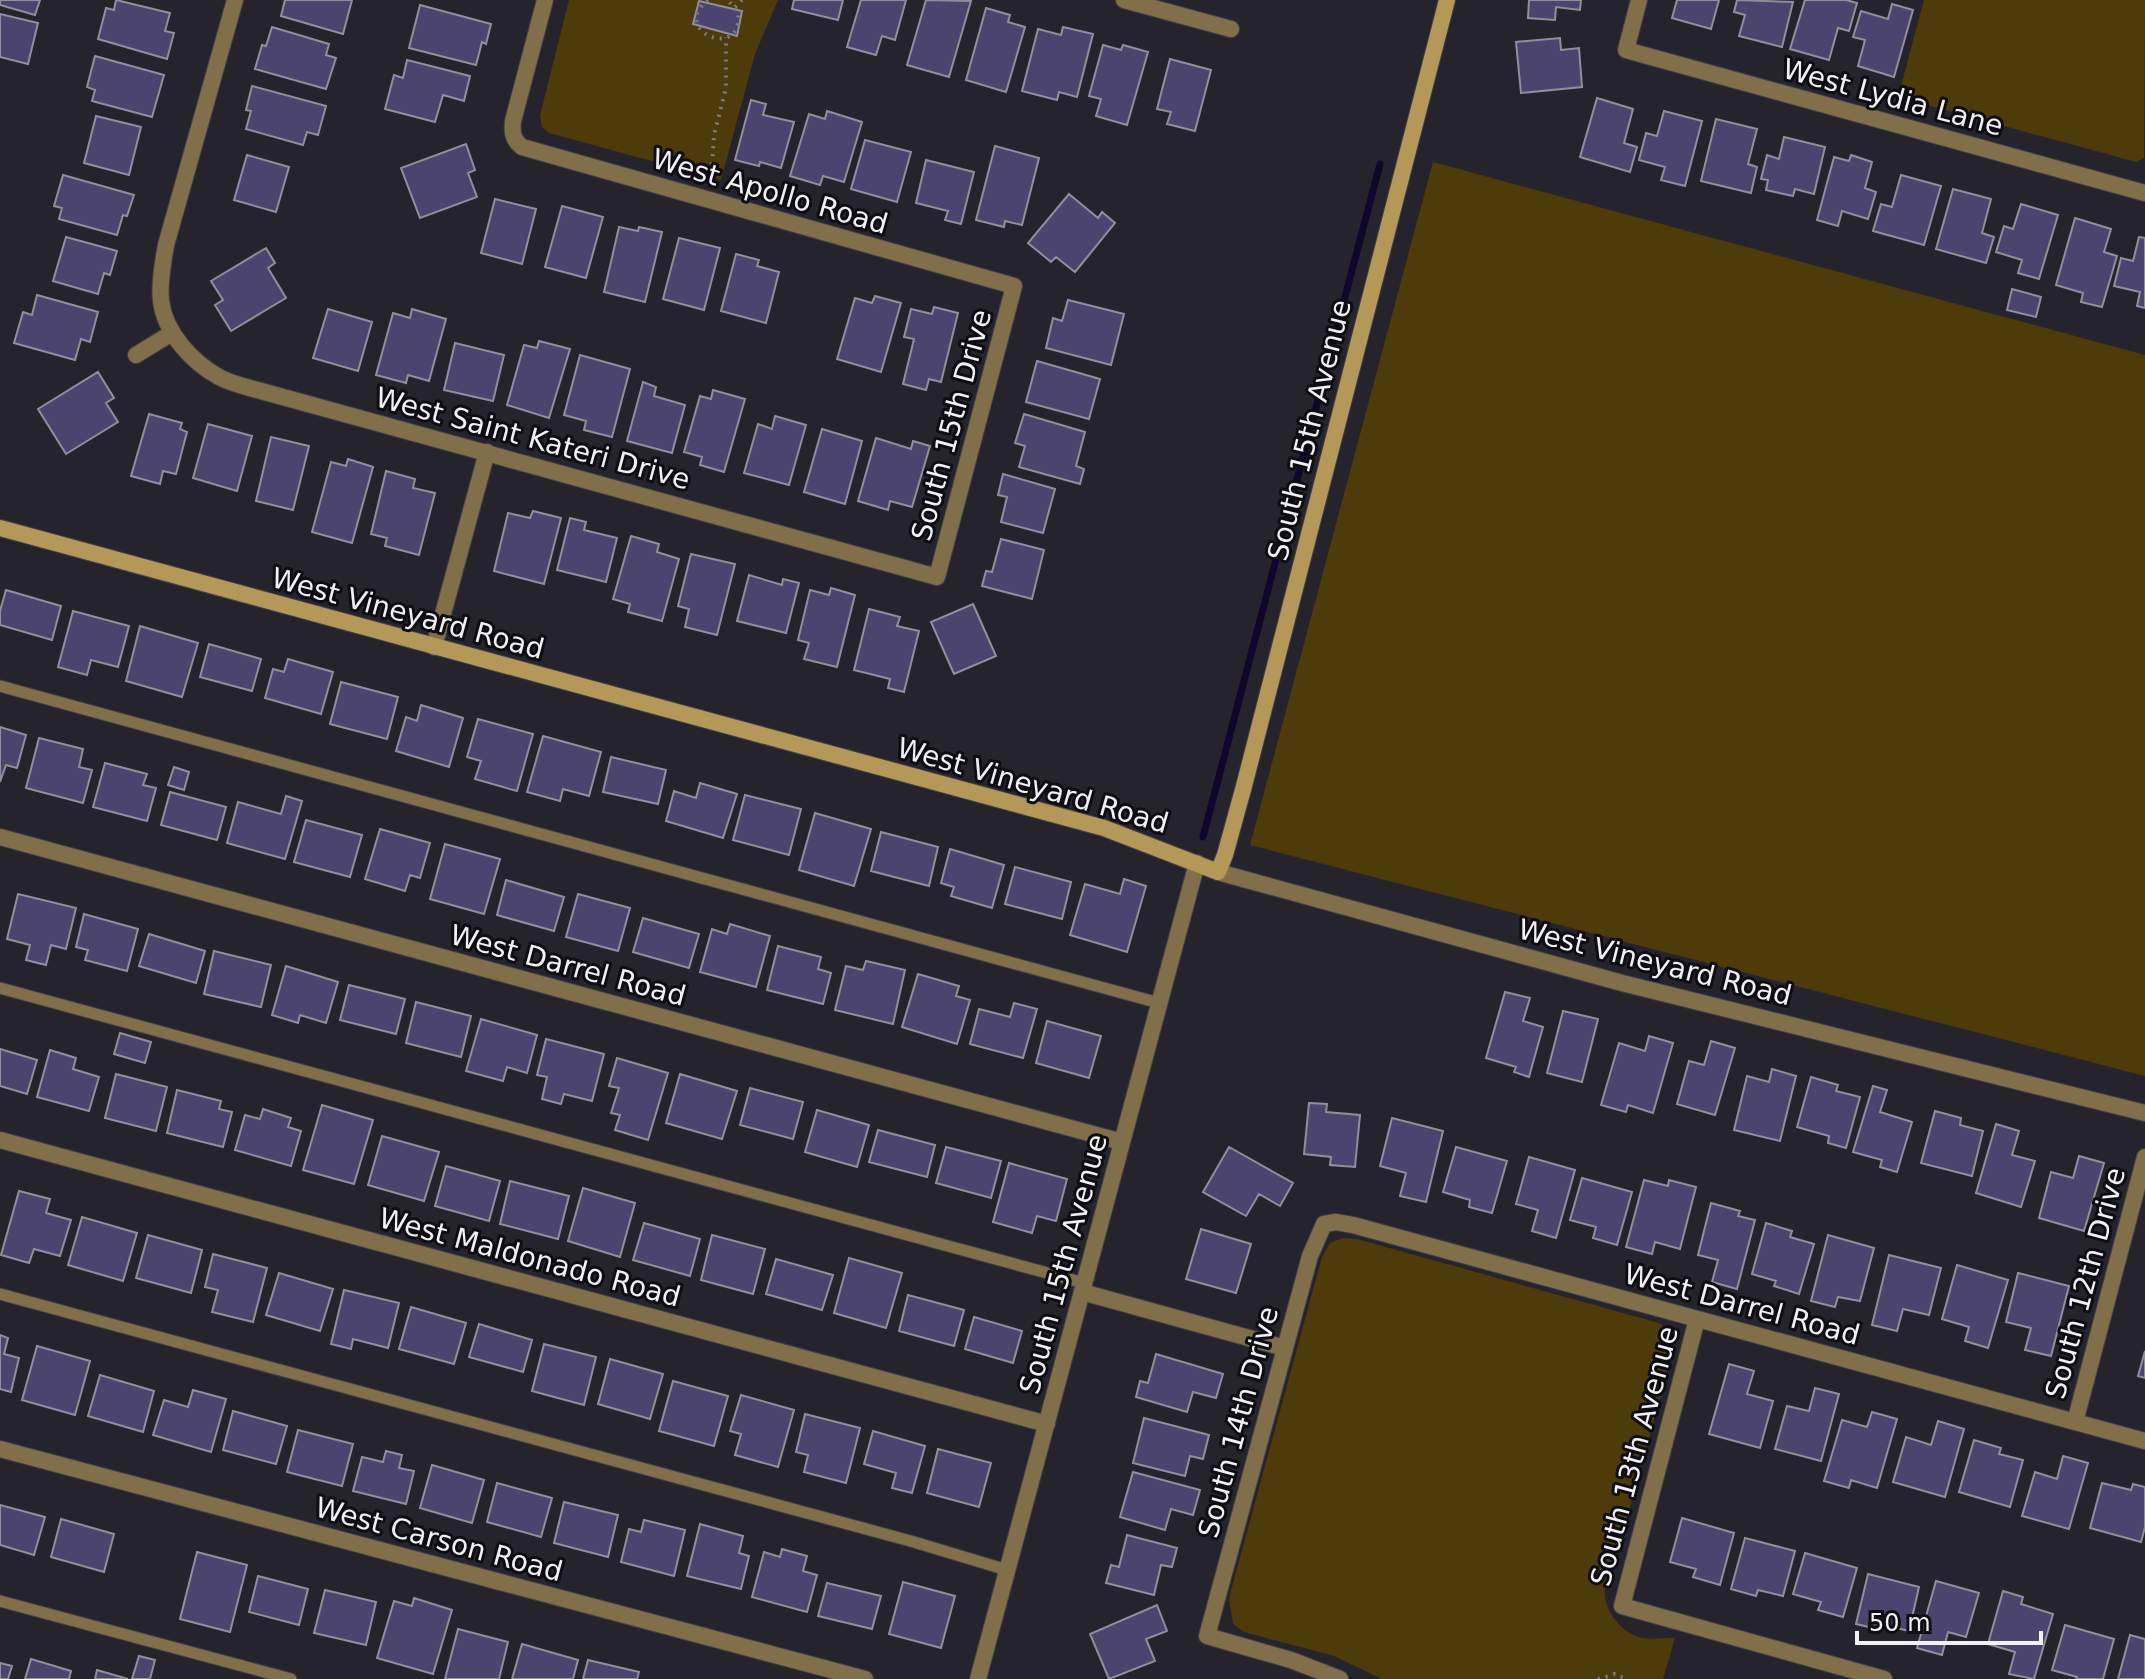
<svg xmlns="http://www.w3.org/2000/svg" width="2145" height="1679" font-family="'DejaVu Sans',sans-serif">
<style>
.green{fill:#4d3b0a}
.lines{fill:none;stroke-linecap:round;stroke-linejoin:round}
.stream{stroke:#10062b;stroke-width:7}
.building{fill:#4a446f;stroke:#908f9a;stroke-width:2}
.lane-casing{stroke:#424149;stroke-width:13}
.street-casing{stroke:#424149;stroke-width:18}
.secondary-casing{stroke:#424149;stroke-width:18}
.path{stroke:#7d7c84;stroke-width:4;stroke-dasharray:2 6;stroke-linecap:butt}
.lane{stroke:#806f48;stroke-width:11}
.street{stroke:#806f48;stroke-width:16}
.secondary{stroke:#b49858;stroke-width:16}
.labels{text-anchor:middle;stroke-width:6;stroke-linejoin:round;paint-order:stroke}
.street-label{font-size:28px;fill:#f1f0f6;stroke:#0e0e12}
</style>
<rect width="100%" height="100%" fill="#25242d"/>
<path class="green" d="M569 0H778L755 54 721 180 549 133 542 127 540 115Z
M1924 0H2145L2144 158 2136 162 1898 97Z
M1433 162 2145 355V1076L1250 845Z
M1343 1238 1357 1239 1659 1323C1669 1330 1674 1335 1674 1347L1619 1547C1606 1571 1596 1599 1617 1622 1623 1629 1633 1637 1643 1638 1653 1640 1664 1637 1675 1638L1663 1679H1382L1334 1656 1244 1632 1233 1624 1229 1598 1322 1257 1330 1243Z"/>
<g class="lines">
<path class="stream" d="M1203 837 1380 164"/>
</g>
<path class="building" d="M0 0H40L35 15 0 5Z
M116 0 170 13 165 31 174 33 167 59 98 39 106 8 114 10Z
M285 0H352L343 34 281 16Z
M794 0H843L838 20 792 9Z
M861 0H906L895 40 882 36 876 55 847 47Z
M926 0 971 1 949 77 907 65Z
M1529 0H1581L1580 10 1556 7 1555 20 1528 18Z
M1677 0H1719L1711 29 1672 18Z
M1737 0 1793 2 1782 47 1739 36 1745 15 1734 12Z
M1805 0H1846L1857 3 1849 31 1838 28 1829 60 1790 49Z
M699 1 742 11 737 36 693 24Z
M1892 4 1913 10 1894 77 1858 66 1865 40 1853 37 1861 11 1888 19Z
M420 5 491 24 486 44 482 42 476 65 409 48Z
M986 8 1010 15 1008 22 1025 27 1006 92 966 80Z
M0 14 38 23 28 64 0 57Z
M272 27 329 44 326 55 336 58 326 89 255 69 262 45 266 46Z
M1063 27 1093 34 1077 97 1059 92 1057 100 1022 91 1038 29 1061 35Z
M1560 38 1561 50 1579 48 1582 87 1521 93 1516 42Z
M1103 45 1121 50 1123 45 1148 52 1127 125 1096 116 1101 99 1089 96Z
M95 56 164 75 152 117 92 101 95 90 87 87Z
M1170 59 1211 70 1195 131 1167 124 1171 112 1157 109Z
M407 60 470 76 464 101 443 95 435 122 385 109 394 75 403 78Z
M252 86 326 106 318 135 307 132 303 145 246 129 251 111 246 110Z
M1597 98 1633 109 1624 143 1637 147 1630 172 1580 157Z
M751 100 766 104 763 115 794 122 781 168 760 162 759 166 735 160Z
M827 111 862 122 844 182 823 176 820 185 790 176 809 114 825 119Z
M1664 111 1702 121 1685 186 1661 180 1665 167 1639 160 1646 133 1657 136Z
M96 116 141 127 129 175 84 163Z
M1716 119 1757 129 1748 164 1757 167 1751 193 1701 181Z
M1784 137 1825 147 1814 194 1795 189 1793 196 1766 190 1768 180 1761 179 1767 155 1779 159Z
M865 140 911 152 897 202 851 189Z
M466 144 475 170 468 173 477 197 420 218 401 168Z
M995 146 1039 158 1022 225 1005 221 1004 227 976 220Z
M247 155 289 167 276 212 234 200Z
M1851 155 1872 162 1865 188 1876 192 1868 219 1842 211 1838 226 1817 220 1834 157 1849 161Z
M926 160 974 172 961 224 945 220 948 211 916 203Z
M63 175 134 195 127 216 123 215 117 235 59 219 62 208 54 206Z
M1901 175 1941 186 1924 245 1873 231 1881 204 1892 207Z
M1953 189 1991 199 1982 233 1994 237 1986 263 1936 249Z
M1069 194 1098 218 1102 212 1115 223 1075 272 1056 257 1051 262 1028 243Z
M495 199 536 209 522 264 481 253Z
M2021 204 2058 215 2039 279 2018 273 2022 260 1996 252 2004 226 2013 229Z
M562 206 603 217 586 278 545 267Z
M2075 218 2111 229 2104 252 2117 256 2102 307 2081 302 2083 293 2056 285Z
M619 227 638 231 639 227 662 232 645 302 604 292Z
M66 237 117 251 110 275 104 273 98 294 53 281Z
M2139 237 2145 238V308L2137 306 2140 292 2114 286 2121 258 2133 261Z
M679 238 720 248 704 310 663 299Z
M266 248 275 263 268 268 286 298 231 331 215 305 223 300 211 281Z
M736 254 759 260 757 266 779 272 766 323 721 311Z
M2012 289 2041 297 2036 317 2007 310Z
M37 295 98 312 90 342 81 339 75 360 14 343 23 312 32 315Z
M875 296 901 303 881 372 837 359 855 298 872 303Z
M1068 300 1124 314 1111 365 1046 348 1053 318 1062 321Z
M934 307 958 313 941 382 929 379 926 390 903 384 914 339 904 337 911 309 932 314Z
M328 309 372 322 358 371 313 358Z
M412 309 446 319 429 381 408 375 406 383 376 375 393 313 410 318Z
M539 341 570 349 549 418 507 405 524 345 537 348Z
M455 343 504 355 493 401 444 390Z
M580 355 630 369 612 437 584 430 586 421 564 415Z
M1037 361 1100 379 1089 419 1026 402Z
M98 372 114 398 106 403 118 422 66 454 38 409Z
M643 382 656 387 654 396 685 405 672 453 627 441Z
M713 390 745 399 724 472 700 465 702 457 684 452 700 396 711 399Z
M149 414 182 423 180 429 187 432 176 474 163 471 160 484 131 476Z
M1024 414 1085 432 1076 466 1084 469 1080 484 1019 467 1025 446 1015 443Z
M775 416 806 425 789 485 744 473 758 424 772 429Z
M208 424 252 436 237 491 193 478Z
M822 429 862 441 845 504 804 492Z
M271 437 309 446 293 510 256 501Z
M876 438 911 449 913 441 930 446 912 507 890 501 888 510 858 501Z
M348 459 373 467 352 543 312 532 331 462 346 466Z
M386 471 415 479 413 488 435 493 419 555 385 546 387 538 371 534Z
M1003 474 1055 489 1043 533 1001 522 1007 497 998 495Z
M533 511 561 518 544 584 494 571 508 513 530 518Z
M570 518 586 522 584 530 617 538 606 582 557 570Z
M631 536 659 544 657 552 679 559 662 621 628 612 630 604 613 599Z
M1001 539 1044 550 1032 599 982 586 986 571 992 572Z
M691 554 735 564 717 635 685 627 689 609 678 606Z
M749 575 782 585 783 579 799 583 786 633 737 621Z
M831 588 855 595 837 667 804 659 809 643 798 640 810 590 829 595Z
M6 590 61 606 52 640 0 625V611Z
M973 604 996 656 954 674 931 622Z
M869 609 900 617 897 626 919 631 904 692 888 688 890 679 854 670Z
M73 611 129 626 118 667 91 660 87 675 58 667Z
M140 626 198 643 182 697 126 681Z
M209 644 261 659 252 691 200 677Z
M288 659 333 672 321 714 265 698 273 669 284 672Z
M341 682 398 697 387 739 330 724Z
M421 705 463 718 449 767 396 751 406 717 417 721Z
M478 719 533 734 517 791 475 779 481 761 467 757Z
M0 727 26 735 17 768 6 765 0 782Z
M543 736 601 752 589 796 563 789 560 801 527 792Z
M39 738 83 749 79 767 92 770 83 803 26 788Z
M611 757 666 770 658 804 603 792Z
M105 763 147 774 143 785 156 788 147 821 93 807Z
M174 767 189 772 184 790 168 785Z
M700 783 737 794 723 838 666 821 674 791 696 798Z
M170 792 226 807 217 840 161 825Z
M745 795 801 809 789 855 733 840Z
M286 796 302 801 285 859 227 843 238 802 281 814Z
M815 813 871 829 854 886 799 870Z
M306 820 362 835 350 877 294 862Z
M380 829 430 843 420 878 410 875 405 891 365 879Z
M881 832 938 847 929 886 871 871Z
M445 844 500 859 484 914 430 899Z
M950 849 1004 865 992 908 951 896 954 887 941 883Z
M1015 867 1071 882 1062 919 1005 904Z
M1124 879 1146 886 1127 952 1070 935 1085 884 1120 894Z
M506 880 564 897 554 931 497 915Z
M18 894 76 908 66 949 51 945 46 965 26 960 30 945 7 939Z
M578 894 630 908 618 951 566 937Z
M84 914 138 929 127 971 85 960 88 950 76 947Z
M643 918 699 934 689 968 633 952Z
M730 924 770 936 756 987 700 972 712 929 727 934Z
M149 934 205 951 196 983 139 966Z
M778 946 821 957 818 969 831 973 823 1004 767 990Z
M214 951 271 965 261 1007 204 994Z
M866 961 905 970 893 1024 835 1010 846 966 863 970Z
M286 966 338 982 326 1023 300 1015 298 1023 272 1015Z
M918 974 959 986 956 996 970 1000 957 1044 902 1027Z
M349 985 405 999 396 1034 340 1020Z
M1505 992 1530 998 1523 1021 1543 1027 1529 1077 1514 1072 1516 1067 1486 1058Z
M416 1002 471 1016 461 1057 406 1043Z
M1014 1003 1037 1009 1023 1058 970 1044 979 1009 1010 1017Z
M1563 1011 1598 1019 1582 1082 1547 1073Z
M481 1019 537 1035 527 1073 507 1067 503 1081 466 1071Z
M1047 1021 1101 1036 1089 1078 1036 1063Z
M120 1033 151 1042 145 1063 114 1054Z
M1649 1036 1673 1043 1653 1113 1628 1105 1626 1112 1601 1105 1619 1043 1645 1051Z
M546 1039 604 1054 592 1101 564 1094 561 1104 542 1099 547 1077 537 1075Z
M1711 1041 1735 1048 1715 1115 1677 1104 1689 1061 1704 1065Z
M0 1049 37 1060 27 1094 0 1086Z
M50 1050 76 1058 73 1069 99 1077 89 1111 37 1097Z
M617 1058 668 1073 648 1140 615 1130 620 1115 611 1113 619 1088 609 1086Z
M1772 1069 1796 1076 1780 1141 1734 1130 1747 1076 1769 1082Z
M116 1074 167 1087 156 1131 105 1118Z
M680 1074 737 1091 722 1139 666 1123Z
M1811 1077 1838 1085 1836 1091 1860 1097 1846 1148 1828 1143 1829 1136 1797 1127Z
M1873 1086 1887 1090 1880 1112 1912 1122 1897 1172 1880 1167 1882 1160 1853 1152Z
M750 1088 803 1102 793 1139 740 1125Z
M177 1090 221 1101 219 1109 232 1112 223 1147 167 1133Z
M1309 1103 1327 1104 1326 1112 1360 1115 1355 1167 1330 1165 1331 1157 1304 1154Z
M322 1105 373 1120 354 1184 303 1170Z
M263 1109 291 1118 288 1127 301 1131 291 1166 235 1150 245 1115 260 1119Z
M817 1110 869 1125 857 1167 805 1152Z
M1935 1111 1961 1118 1960 1125 1983 1131 1972 1176 1921 1163Z
M1392 1118 1443 1131 1426 1202 1400 1196 1406 1173 1380 1166Z
M1996 1124 2019 1131 2012 1155 2035 1161 2021 1207 1976 1193Z
M878 1130 935 1145 927 1177 869 1162Z
M382 1136 439 1152 424 1201 368 1185Z
M946 1147 1001 1161 991 1198 936 1183Z
M1229 1147 1293 1183 1280 1206 1259 1194 1246 1216 1203 1192Z
M1456 1147 1507 1161 1492 1213 1469 1207 1470 1200 1443 1192Z
M2079 1156 2104 1163 2084 1231 2039 1218 2051 1172 2073 1178Z
M1529 1157 1575 1170 1556 1238 1532 1231 1538 1210 1516 1204Z
M1009 1163 1067 1179 1056 1221 1037 1216 1032 1233 993 1222Z
M446 1166 500 1181 489 1221 435 1206Z
M1582 1178 1632 1192 1617 1245 1593 1238 1596 1227 1570 1220Z
M1644 1180 1668 1186 1669 1180 1696 1187 1680 1249 1655 1242 1652 1254 1626 1247Z
M510 1181 569 1196 558 1239 500 1224Z
M583 1188 635 1203 620 1257 568 1241Z
M19 1191 50 1199 46 1213 71 1220 60 1256 34 1249 29 1263 1 1255Z
M1711 1203 1740 1211 1738 1216 1755 1220 1737 1289 1712 1282 1718 1260 1698 1255Z
M82 1217 137 1233 123 1281 68 1265Z
M644 1223 700 1239 690 1276 633 1260Z
M1766 1223 1792 1231 1790 1237 1814 1244 1799 1294 1774 1286 1776 1281 1752 1274Z
M1201 1229 1251 1244 1236 1293 1186 1279Z
M148 1235 202 1250 191 1293 136 1278Z
M712 1235 765 1249 753 1294 701 1280Z
M1828 1235 1874 1248 1860 1301 1838 1297 1835 1307 1811 1301Z
M213 1254 267 1268 253 1322 212 1312 218 1290 205 1287Z
M1889 1255 1941 1268 1929 1315 1903 1309 1897 1331 1872 1325Z
M849 1258 902 1273 886 1328 834 1313Z
M776 1259 833 1275 822 1310 766 1294Z
M1957 1265 2008 1280 1988 1348 1965 1341 1969 1327 1942 1319Z
M279 1273 333 1289 320 1331 266 1315Z
M2018 1273 2069 1286 2051 1356 2025 1350 2031 1328 2006 1322Z
M344 1290 399 1303 388 1348 353 1339 351 1349 331 1344Z
M908 1295 964 1310 954 1346 899 1331Z
M411 1307 466 1323 454 1364 399 1349Z
M974 1317 1022 1331 1013 1363 965 1349Z
M479 1324 532 1340 523 1372 469 1357Z
M0 1335 8 1338 4 1354 19 1358 11 1392 0 1389Z
M544 1344 596 1357 584 1405 532 1391Z
M37 1346 90 1361 75 1415 22 1400Z
M2145 1351V1378L2138 1376Z
M1156 1354 1223 1374 1216 1398 1193 1392 1187 1412 1136 1397 1140 1381 1148 1383Z
M610 1359 663 1374 650 1419 598 1404Z
M1729 1364 1754 1371 1747 1394 1773 1401 1760 1448 1709 1434Z
M100 1375 154 1391 143 1432 88 1416Z
M673 1381 728 1396 714 1446 659 1431Z
M1815 1388 1839 1394 1821 1461 1775 1449 1787 1406 1809 1411Z
M193 1390 226 1399 211 1452 153 1435 164 1400 188 1407Z
M741 1395 794 1410 778 1467 735 1455 741 1434 730 1431Z
M233 1411 287 1426 276 1464 223 1450Z
M1872 1412 1897 1419 1877 1488 1851 1480 1849 1488 1824 1481 1842 1420 1867 1427Z
M805 1414 860 1428 846 1483 804 1472 808 1455 796 1452Z
M1144 1418 1209 1435 1203 1459 1190 1456 1185 1476 1133 1463Z
M1938 1421 1964 1429 1945 1497 1893 1482 1906 1437 1931 1445Z
M298 1430 353 1444 342 1486 287 1472Z
M873 1431 925 1446 912 1493 892 1488 896 1473 864 1464Z
M1974 1440 2001 1448 1999 1454 2023 1460 2010 1507 1959 1492Z
M938 1449 991 1463 979 1507 927 1493Z
M386 1451 402 1455 399 1468 414 1471 406 1504 353 1491 362 1457 383 1462Z
M2063 1456 2088 1463 2069 1529 2022 1516 2035 1472 2057 1479Z
M432 1465 484 1480 472 1523 420 1508Z
M1133 1472 1200 1490 1193 1515 1171 1509 1165 1530 1120 1517Z
M497 1483 552 1498 541 1537 487 1522Z
M2102 1483 2131 1490 2133 1484 2145 1487V1527L2141 1542 2090 1528Z
M564 1502 618 1515 608 1557 554 1543Z
M0 1505 45 1517 34 1555 0 1545Z
M1682 1518 1734 1533 1720 1585 1693 1577 1696 1569 1670 1562Z
M61 1519 114 1534 104 1572 51 1557Z
M644 1520 685 1530 674 1576 621 1562 629 1529 641 1532Z
M700 1524 743 1536 739 1553 749 1556 741 1589 687 1576Z
M1127 1535 1177 1548 1172 1567 1161 1565 1154 1595 1106 1583 1111 1565 1119 1567Z
M1745 1538 1795 1551 1783 1596 1758 1590 1756 1596 1731 1589Z
M782 1549 807 1556 803 1571 817 1575 807 1612 752 1597 764 1552 780 1557Z
M197 1552 247 1565 230 1632 180 1619Z
M1805 1553 1857 1568 1843 1617 1818 1610 1821 1602 1793 1594Z
M1868 1574 1919 1587 1909 1631 1884 1625 1882 1630 1856 1624Z
M258 1576 308 1589 299 1625 249 1612Z
M1936 1581 1979 1593 1966 1637 1948 1632 1942 1655 1917 1648Z
M903 1582 955 1596 941 1648 889 1634Z
M827 1583 881 1596 872 1629 818 1616Z
M325 1590 376 1602 366 1645 314 1633Z
M2003 1591 2023 1597 2021 1604 2053 1614 2034 1679 2009 1674 2015 1652 1988 1644Z
M414 1598 452 1610 433 1674 377 1658 394 1601 412 1606Z
M1157 1605 1167 1631 1146 1639 1155 1661 1109 1679 1090 1634Z
M2065 1625 2114 1639 2103 1679H2076L2077 1677 2052 1670Z
M458 1629 508 1642 499 1679H445Z
M2130 1635 2145 1639V1679H2118Z
M522 1644 578 1660 573 1679H512Z
M139 1656 155 1660 150 1679H132Z
M31 1659 71 1671 69 1679H25Z
M588 1660 639 1672 637 1679H583Z
M0 1663 12 1666 8 1679H0Z
M97 1670 128 1679H95Z"/>
<g class="lines">
<g class="lane-casing">
<path id="lane" d="M0 686 1159 1003
M0 988 1084 1283
M0 1294 914 1542 1007 1570
M0 1601 291 1679"/>
</g>
<g class="street-casing">
<path id="street" d="M235 0 166 245C163 263 159 283 161 301 165 333 192 362 219 377 232 384 247 387 261 391L937 577 1014 286 522 147C512 139 512 132 513 121L545 0
M1124 0 1231 29
M1639 0 1626 50 2145 193
M136 355 172 333
M434 647 487 452
M0 837 1122 1142
M1218 872 1622 983 2145 1113
M0 1140 1047 1424
M1082 1292 1285 1348
M1697 1319 1622 1606 1884 1679
M2075 1422 2145 1157
M0 1449 865 1679
M978 1679 1197 863
M1340 1679 1291 1660 1207 1636 1310 1256 1324 1224 1336 1222 1353 1225 2145 1441"/>
</g>
<g class="secondary-casing">
<path id="secondary" d="M0 528 1104 828 1218 872 1225 855 1244 786 1447 0"/>
</g>
<path class="path" d="M708 0C669 31 743 62 738 13L728 0
M735 7 742 0
M711 180 714 135 726 88V37
M1598 1679 1615 1674 1626 1679"/>
<use href="#lane" class="lane"/>
<use href="#street" class="street"/>
<use href="#secondary" class="secondary"/>
</g>
<g class="labels">
<g class="street-label">
<text transform="translate(1893 97) rotate(15)" y="10">West Lydia Lane</text>
<text transform="translate(770 191) rotate(16)" y="10">West Apollo Road</text>
<text transform="translate(951 425) rotate(-75)" y="10">South 15th Drive</text>
<text transform="translate(1309 430) rotate(-76)" y="10">South 15th Avenue</text>
<text transform="translate(533 438) rotate(15)" y="10">West Saint Kateri Drive</text>
<text transform="translate(408 613) rotate(15)" y="10">West Vineyard Road</text>
<text transform="translate(1033 785) rotate(16)" y="10">West Vineyard Road</text>
<text transform="translate(1655 962) rotate(14)" y="10">West Vineyard Road</text>
<text transform="translate(568 965) rotate(15)" y="10">West Darrel Road</text>
<text transform="translate(530 1257) rotate(15)" y="10">West Maldonado Road</text>
<text transform="translate(1063 1264) rotate(-75)" y="10">South 15th Avenue</text>
<text transform="translate(2085 1283) rotate(-75)" y="10">South 12th Drive</text>
<text transform="translate(1742 1304) rotate(15)" y="10">West Darrel Road</text>
<text transform="translate(1238 1422) rotate(-75)" y="10">South 14th Drive</text>
<text transform="translate(1634 1456) rotate(-75)" y="10">South 13th Avenue</text>
<text transform="translate(439 1539) rotate(15)" y="10">West Carson Road</text>
</g>
</g>
<path d="M1857 1631v12h184v-12" fill="none" stroke="#f1f0f6" stroke-width="4"/>
<text x="1869" y="1631" font-size="24" fill="#f1f0f6" stroke="#0e0e12" stroke-width="6" paint-order="stroke">50 m</text>
</svg>
